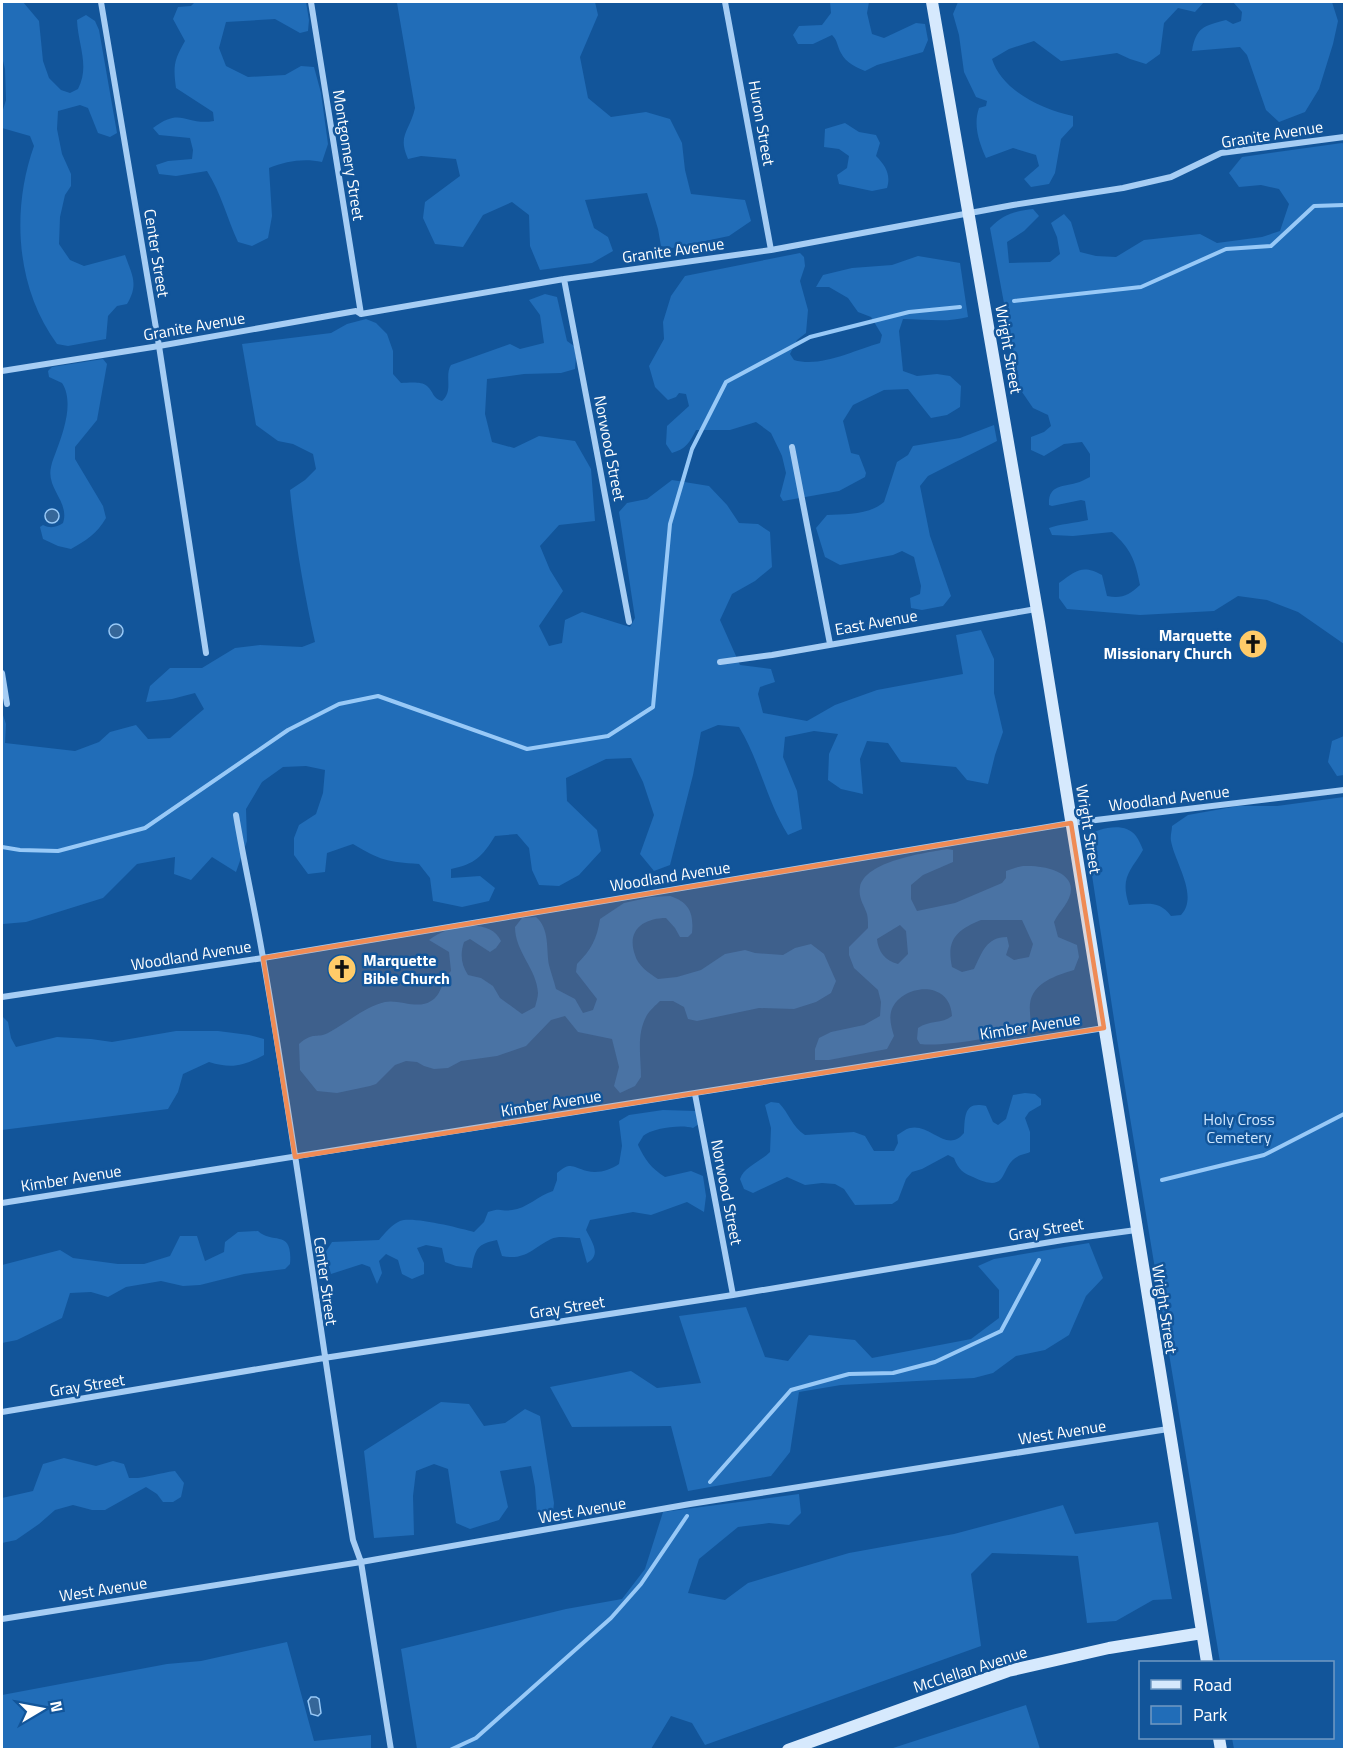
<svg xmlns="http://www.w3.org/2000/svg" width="1346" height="1751" font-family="'Titillium Web',sans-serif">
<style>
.green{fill:#216db8;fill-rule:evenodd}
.water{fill:#366799;stroke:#98c9f7;stroke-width:1.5}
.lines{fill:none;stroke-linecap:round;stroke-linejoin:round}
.stream{stroke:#98c9f7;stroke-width:4}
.street{stroke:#a6cdf4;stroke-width:6}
.secondary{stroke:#d6e9fd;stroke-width:12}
.marked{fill:#ef8b55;fill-opacity:0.2;stroke:#ef8b55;stroke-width:4.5;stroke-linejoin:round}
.labels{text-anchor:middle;stroke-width:5;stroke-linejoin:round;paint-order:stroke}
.street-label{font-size:16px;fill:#fff;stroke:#12559a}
.poi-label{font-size:16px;font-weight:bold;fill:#fff;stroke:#12559a;text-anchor:end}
.park-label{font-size:16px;fill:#cee6fd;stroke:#12559a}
</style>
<rect width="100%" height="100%" fill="#12559a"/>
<path class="green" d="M2 2H23L39 21 43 61 49 78 61 90 70 93 78 89C90 66 78 45 77 20L86 15 95 21 99 30 117 133 110 137 98 133 88 108 80 105 58 111 57 129 62 154 71 174V186L65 195 60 217 59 244 70 260 84 266 125 255C132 275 139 284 127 304L117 306 108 316 106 339 68 346 57 344C16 288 11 211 34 146L30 136 2 128V113L6 100 5 69 2 57Z
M195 2H306L309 20 308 31 300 33 275 19 226 22 219 48 226 66 248 77 285 75 301 66 314 67 321 93 328 144 322 162C304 158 286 161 269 168L272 216 268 238 252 246 238 242C227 218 221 193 207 171L176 176 159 174 156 165 168 161 192 159 193 150 190 138 159 135 153 128C182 106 185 126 214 121L213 112 176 88C173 66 174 60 185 41L173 19 178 7 191 6Z
M392 2H595L598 15 580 57 588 98 611 117 646 112 670 119 682 143 685 170 691 194 745 200 751 221 729 236 672 248 661 246 658 229 647 193 585 200 594 228 608 237 613 251 592 263 540 270 530 246 529 215 512 202 483 215 463 247 435 244 423 218 425 202 460 176 456 159 421 156 408 159C397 135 410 131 415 108L397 3Z
M830 2H869L867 13 872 34 884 38 916 23 925 24 928 40 923 52 877 65 865 71C856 67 846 63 841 53 837 46 838 41 832 35L813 44H798L793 35 799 26 822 25 831 13Z
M958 2H1204L1195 12 1178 8 1164 23 1160 54 1146 64 1130 59 1117 53 1061 61 1034 41 1009 49 992 59C1002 91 1042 109 1073 116V126L1061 139 1055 173 1049 184 1031 187 1024 179 1039 166 1036 155 1013 148 986 158C979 142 973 125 979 108L986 106 987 101 976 97 964 72 959 35 953 14Z
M1233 2H1332L1338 21 1333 44 1319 89 1305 112 1279 122 1266 110 1247 55 1240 47 1192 51C1196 27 1204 26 1226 20L1233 24 1241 21 1242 12Z
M845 123 859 132 876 135 880 143 876 156C886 166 891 175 887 188L872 191 839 184 837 175 847 168 849 156 839 149 824 147 825 129Z
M1342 143 1344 144V644L1298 612 1267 600 1238 596 1214 611 1140 615 1067 609 1059 598V583C1076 571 1082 564 1102 575L1107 596C1122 599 1129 595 1140 585 1135 560 1131 549 1112 532L1073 536 1052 535 1049 528C1059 524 1076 523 1088 520L1085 501 1081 500 1052 506 1049 505C1048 485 1062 487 1076 483 1081 482 1085 479 1090 477V454L1082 442 1064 444 1044 456 1031 450V437L1044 432 1051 426 1048 415 1033 408 1020 389 990 228C1003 214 1015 211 1033 209L1039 216 1024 231 1007 242 1009 263 1050 262 1060 254 1057 237 1051 223 1064 214 1071 222 1080 252 1096 256 1116 257 1144 240 1200 234 1217 243 1262 237 1280 231 1289 204 1279 189 1261 185 1239 187 1229 173 1242 157Z
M800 253 804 257 805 266 800 281 808 310 806 333 797 340 790 354 794 360C821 368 854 350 880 343L882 335 871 317 858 312 848 298 829 287H816L823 275 852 268 892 265 918 256 960 263 968 317C946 323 925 319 903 319L899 331 903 371 917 376 937 374 950 376 961 386 960 407 947 415 931 418 908 389 884 390 853 405 843 421 851 453 859 455 866 473 865 477 839 491 783 501 780 496 786 473 782 456 771 433 756 422 730 430H696C690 442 686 449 672 453L666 444 667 426 689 406 686 394 679 393 676 397 668 400 655 387 649 366 664 339 663 322 671 296 685 276Z
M545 294 557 297 567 341 574 346 576 357 575 369 561 373 524 374 487 379 485 414 492 442 514 448 539 436 575 441 591 469 595 521 559 525 540 546 550 570 563 591 539 626 549 646 562 643 565 620 582 612 630 627 635 618 619 512 627 503 647 499 672 480 709 486 727 505 739 523 758 524 770 532 772 567 755 581 732 594 720 620 740 665 771 669 775 682 760 687 758 694 763 713 807 721 835 705 877 690 963 674 956 635 981 630 994 659V693L1003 732 995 755 988 784 967 780 956 767 901 762 888 743 867 741 860 759 863 794 841 789 828 780 829 754 838 734 814 731 785 737 783 757 797 791 802 829 788 835C766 800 760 761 739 727L718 725 701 732 693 775 670 865 654 871 640 854 654 815 643 782 631 758 606 759 566 778 567 801 597 830 601 851 579 875 559 886 539 885 532 870 529 848 517 834 495 836C482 857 475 864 451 869V878L480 876 495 888 489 901 462 907 433 901 430 878 419 864C388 862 379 860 353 844L327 853 325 872 308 874 294 855V838L299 825 316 814 323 793 325 770 306 766 283 767 262 782 246 809 247 841 236 872 212 857 191 880 174 874 175 857 137 864 103 898 26 922 3 924 2 931V712L6 724 5 743 75 751 99 742 110 732 136 725 148 739 170 738 204 709 195 693 172 699 146 702 150 686 170 668H202L235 648 260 645 302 647 315 642C304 592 295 541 290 490L305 480 316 469 313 454 293 444 278 441 256 425 242 344 331 333 347 324 366 319 376 323 387 334 393 351V374L401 383C409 383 421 381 427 386 434 392 432 398 442 401 454 391 444 376 451 365L510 344 520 349 544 343 540 315 529 300Z
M103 359 107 364 97 420 75 447V459L103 506 106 518C97 534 85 541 71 549L58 546 43 539 40 527 43 525C51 529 57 527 63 523 70 502 46 489 51 467 52 461 55 455 57 449 64 430 74 401 62 383L49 377 48 371 52 367Z
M994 425 997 441 928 476 920 486 930 536 951 596 943 606 922 610 911 608 910 598 920 594 921 586 914 557 902 551 893 555 840 565 825 557 816 528 827 515C846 514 869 515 884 502L897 462 908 455 913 446 960 438Z
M1344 736V775L1337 776 1328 762 1332 741Z
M1344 797V1749H1234L1232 1738H1332V1662H1220L1117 1039 1086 836C1099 828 1125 821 1136 836 1139 840 1141 845 1143 850 1130 872 1120 877 1129 905 1147 904 1159 900 1171 916L1181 915C1199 896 1175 863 1171 841 1170 836 1172 831 1172 826L1188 815 1238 806H1277Z
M947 849 953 850V862L923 875 911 885V899L917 911 955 903 1002 883 1006 878V871C1012 869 1019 866 1025 866 1040 865 1071 870 1071 889 1071 902 1059 911 1054 922L1058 937 1077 945 1079 957 1074 970C1057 975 1032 983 1030 1004 1029 1013 1032 1019 1029 1028 1001 1036 947 1047 920 1044L917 1039 918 1028C929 1020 942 1024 952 1016 950 977 898 985 891 1012 889 1020 892 1029 894 1036L887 1049 829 1060H815V1049L819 1038 831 1032 864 1025 880 1016 881 1002 878 990 854 968 849 955V947L868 928C868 924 868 918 867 914 864 905 858 898 860 887 865 861 925 853 947 849ZM981 920H1022L1033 944 1029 957 1014 960 1006 955 1009 946 1007 937C986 937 982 953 974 969L962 972 952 967C946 939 957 930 981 920ZM900 925 906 931 908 954 898 964C885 961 878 951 877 939Z
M670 896C689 902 694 913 692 933L688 937H680L675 928 666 918C644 918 626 930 635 955 638 966 649 973 658 979L677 977 701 970 725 954 745 950 755 953 783 955 795 948 811 944 824 954 836 981 831 993 816 1002 794 1009 759 1008 697 1021 688 1019 684 1007 673 1001H660C656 1005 650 1010 647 1015 636 1034 641 1057 641 1077L635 1086 620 1093 614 1086 619 1067 612 1039 578 1032 565 1016 551 1020 526 1046 497 1056 461 1061 448 1068 434 1069 424 1066 417 1062 406 1061 395 1065 376 1084 370 1086 337 1093 317 1091 300 1070 299 1044C314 1031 315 1039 328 1033 347 1023 364 1007 385 1002 399 999 418 1010 431 1001 442 995 441 981 451 971L449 952 429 940C446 926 490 916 501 941L496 948 490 952 470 939 464 942C460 954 461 964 468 975L481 978 493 986 500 998 522 1014 535 1007C536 1003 538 997 538 993 537 969 515 952 515 927L522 918 536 917C550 929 546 949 549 965 551 973 554 981 556 989L575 999 583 1013 593 1010 597 999 576 972 577 964C591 950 597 939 600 919L624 903 651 897Z
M2 1016 8 1022 11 1038 16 1047 57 1037 91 1039 112 1042 176 1031H218L249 1035 264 1039V1055C243 1066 232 1069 209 1062L183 1074 178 1092 168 1109 2 1130Z
M1025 1093 1035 1094 1041 1099V1105L1029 1112 1025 1118 1030 1132V1152C1026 1154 1021 1154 1017 1157 999 1167 1010 1195 973 1177 963 1173 958 1169 954 1158L948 1155 922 1169 912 1172 906 1179 898 1200 892 1204 855 1205 844 1189 835 1184 822 1183 805 1185 787 1177 753 1193 744 1189 740 1179C744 1167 760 1162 770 1152L771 1128 765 1105 771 1102 779 1103C789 1113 792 1127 805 1135L854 1132 865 1136 874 1151H894L898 1143 897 1135C901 1133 905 1129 910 1128 930 1123 947 1154 964 1133 965 1116 964 1101 986 1106L993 1122 998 1125 1006 1119 1013 1095Z
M663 1110 696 1111 699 1124 693 1128C682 1124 652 1128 643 1136 643 1137 638 1144 638 1145 645 1160 651 1168 665 1177L691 1171 703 1176 706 1196 704 1212 687 1202 651 1215 633 1212 590 1220 586 1230C592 1242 602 1255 587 1263L580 1238C572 1238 559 1235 551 1239 533 1248 525 1261 502 1256L497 1240C478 1244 475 1248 472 1268L456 1266 445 1262 442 1248 426 1245 417 1248 424 1263V1274L412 1279 402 1274 398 1260 386 1254 379 1261 382 1273 377 1284 370 1267 362 1264 331 1274 325 1253 332 1242 379 1240C385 1233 391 1225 400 1221 412 1216 459 1228 474 1232L484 1222 488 1212C502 1207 501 1212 512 1210 526 1209 539 1195 553 1191L557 1180V1173C571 1161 572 1167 587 1171 598 1174 610 1170 619 1164L622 1146 619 1121 629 1115Z
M258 1231C273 1245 293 1228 290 1264L285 1269 244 1274 200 1285 183 1286 161 1281 126 1287 108 1297 91 1292 70 1293 62 1318 17 1340 2 1343V1265L60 1250 73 1258 118 1264H144L170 1256 180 1236H197L205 1261 224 1252 225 1242 238 1232Z
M1089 1243 1103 1278 1086 1296 1069 1335 1045 1350 1016 1356 993 1373 974 1378 841 1385 799 1392 790 1452 771 1476 688 1491 671 1426 572 1427 550 1387 631 1371 657 1388 701 1383 679 1316 746 1307 765 1357 788 1361 809 1335 855 1340 872 1358 971 1339 999 1318V1290L978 1266 994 1259Z
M441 1402 469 1404 484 1426 505 1423 525 1409 540 1416 554 1503 553 1512 545 1516 537 1514 535 1487 531 1466 500 1471 508 1507 499 1520 470 1529 456 1523 448 1469 434 1464 416 1471 413 1496 414 1535 374 1538 364 1451Z
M64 1458 96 1466 113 1461 124 1464 129 1478C145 1479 158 1473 175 1471L184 1483 181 1497 173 1502H163L157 1494 146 1487 105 1510H92L73 1505 55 1510 39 1524 16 1540 2 1543V1498L33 1491 43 1464Z
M799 1494 801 1513 789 1525 769 1523 738 1527 699 1559 688 1593 725 1600 748 1583 849 1553 954 1534 1063 1505 1075 1534 1158 1522 1172 1599 1153 1600 1116 1621 1087 1623 1078 1556 992 1553 971 1574 981 1646 705 1745 692 1723 671 1716 651 1749H417L401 1649 566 1609 622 1599 645 1569 663 1512Z
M287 1642 314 1741 371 1735V1749H2V1695L167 1664 201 1661Z
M1026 1705 1040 1749H890Z"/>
<path class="water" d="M45 516a7 7 0 1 1 14 0a7 7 0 1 1-14 0Z
M109 631a7 7 0 1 1 14 0a7 7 0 1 1-14 0Z
M311 1697H316L319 1699 321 1713 318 1716 311 1714 308 1701Z"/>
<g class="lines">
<path class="stream" d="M1014 301 1141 287 1226 249 1271 246 1314 206 1344 205
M2 847 20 850 58 851 145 828 288 730 339 704 378 696 527 749 608 736 653 707 670 524 692 449 726 382 810 337 909 312 960 307
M1162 1180 1264 1155 1344 1114
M710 1482 791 1390 849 1374 893 1373 935 1362 1001 1331 1039 1260
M450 1750 476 1738 611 1618 641 1584 687 1516"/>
<path class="street" d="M101 2 159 346 206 653
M311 2 361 314
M725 2 771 250
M564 279 629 622
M2 371 159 346 356 311 361 314 564 279 771 250 1013 205 1123 188 1171 177 1221 153 1344 137
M792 447 830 644
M720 662 772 655 1036 609
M2 673 7 704
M236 815C244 863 255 910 263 958 297 1151 322 1346 353 1540L361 1562 391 1750
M2 997 263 958 1071 823 1344 790
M695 1094 733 1295
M2 1203 1104 1028
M2 1412 324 1358 733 1295 1063 1240 1136 1230
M2 1619 361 1562 690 1504 1168 1429"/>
<path class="secondary" d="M932 2 1039 622 1207 1662
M1219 1738 1221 1750
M788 1750 1008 1671 1109 1648 1202 1633"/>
</g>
<path class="marked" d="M1071 823 1104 1028 295 1157 263 958Z"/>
<defs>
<g id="church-disc" transform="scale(1.5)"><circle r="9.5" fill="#ffcb69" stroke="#12559a"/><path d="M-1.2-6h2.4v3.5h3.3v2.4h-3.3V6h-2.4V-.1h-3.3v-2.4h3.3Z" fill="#111"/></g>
</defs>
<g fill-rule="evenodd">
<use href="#church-disc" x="1253" y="644"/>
<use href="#church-disc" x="342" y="969"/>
</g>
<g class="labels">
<g class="street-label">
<text transform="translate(762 123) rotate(80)" y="6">Huron Street</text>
<text transform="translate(1272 134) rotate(-9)" y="6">Granite Avenue</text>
<text transform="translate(349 155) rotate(81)" y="6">Montgomery Street</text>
<text transform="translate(673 250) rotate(-8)" y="6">Granite Avenue</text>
<text transform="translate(157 253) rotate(81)" y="6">Center Street</text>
<text transform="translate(194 326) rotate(-10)" y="6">Granite Avenue</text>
<text transform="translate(1009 349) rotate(80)" y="6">Wright Street</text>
<text transform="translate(610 448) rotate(79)" y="6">Norwood Street</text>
<text transform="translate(876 622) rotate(-10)" y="6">East Avenue</text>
<text transform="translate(1169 798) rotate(-7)" y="6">Woodland Avenue</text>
<text transform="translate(1089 829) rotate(81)" y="6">Wright Street</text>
<text transform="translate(670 876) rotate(-9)" y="6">Woodland Avenue</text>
<text transform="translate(191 955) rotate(-9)" y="6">Woodland Avenue</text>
<text transform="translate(1030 1026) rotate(-9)" y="6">Kimber Avenue</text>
<text transform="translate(551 1103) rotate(-9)" y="6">Kimber Avenue</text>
<text transform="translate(71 1178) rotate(-9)" y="6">Kimber Avenue</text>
<text transform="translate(727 1192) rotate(79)" y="6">Norwood Street</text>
<text transform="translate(1046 1229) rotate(-9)" y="6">Gray Street</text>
<text transform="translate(326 1281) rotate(82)" y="6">Center Street</text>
<text transform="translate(567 1307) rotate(-9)" y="6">Gray Street</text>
<text transform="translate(1165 1309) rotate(81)" y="6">Wright Street</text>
<text transform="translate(87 1385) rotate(-9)" y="6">Gray Street</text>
<text transform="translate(1062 1432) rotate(-9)" y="6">West Avenue</text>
<text transform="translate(582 1510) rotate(-10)" y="6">West Avenue</text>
<text transform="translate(103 1589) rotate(-9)" y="6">West Avenue</text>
<text transform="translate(970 1669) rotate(-18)" y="6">McClellan Avenue</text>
</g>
<g class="poi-label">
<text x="1232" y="641">Marquette<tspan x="1232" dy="18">Missionary Church</tspan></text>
<text x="363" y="966" text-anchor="start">Marquette<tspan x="363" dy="18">Bible Church</tspan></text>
</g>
<g class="park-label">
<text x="1239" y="1125">Holy Cross<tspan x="1239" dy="18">Cemetery</tspan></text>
</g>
</g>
<rect width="1346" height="1751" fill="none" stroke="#ffffff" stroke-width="6"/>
<rect x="1139" y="1661" width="195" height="78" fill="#12559a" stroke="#7199c2" stroke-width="1.5"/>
<rect x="1151" y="1680" width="30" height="9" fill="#d6e9fd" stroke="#7199c2" stroke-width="1.5"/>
<text x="1193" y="1691" font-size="18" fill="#ffffff">Road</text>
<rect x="1151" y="1706" width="30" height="18" fill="#216db8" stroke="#7199c2" stroke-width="1.5"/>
<text x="1193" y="1721" font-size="18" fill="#ffffff">Park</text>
<g transform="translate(42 1709) rotate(80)" stroke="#12559a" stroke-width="4.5" paint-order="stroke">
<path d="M0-4.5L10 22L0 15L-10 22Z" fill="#ffffff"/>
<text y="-9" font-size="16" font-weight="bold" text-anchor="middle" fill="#ffffff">N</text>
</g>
</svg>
